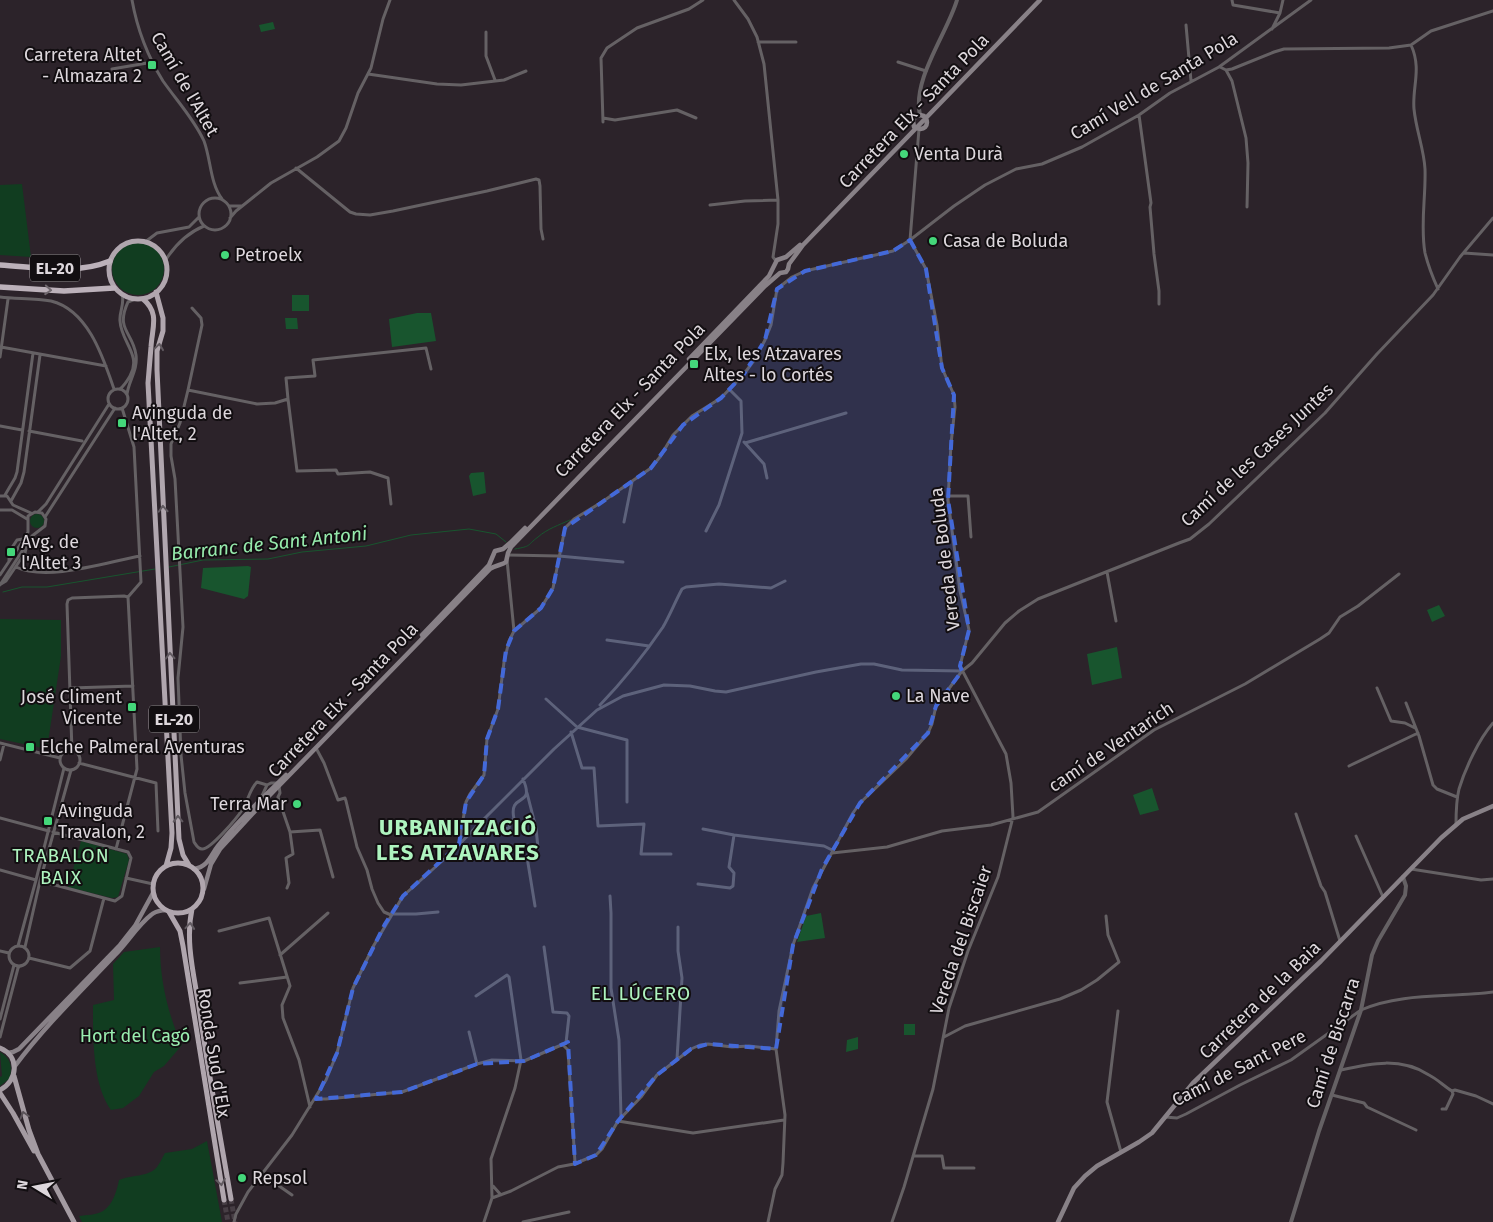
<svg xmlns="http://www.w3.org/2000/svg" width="1493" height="1222" font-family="'Fira Sans',sans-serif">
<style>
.green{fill:#113d20}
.water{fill:#18552e}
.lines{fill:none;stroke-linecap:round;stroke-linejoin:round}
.stream{stroke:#18552e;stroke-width:1}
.trunk-tunnel{stroke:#473e45;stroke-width:5;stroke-dasharray:5 2.5;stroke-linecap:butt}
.minor{stroke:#656164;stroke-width:3}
.tertiary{stroke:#656164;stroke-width:4}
.secondary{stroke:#888187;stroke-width:4.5}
.primary{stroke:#a49ba2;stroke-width:5}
.trunk{stroke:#b0a6ae;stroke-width:5}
.motorway{stroke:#bcb1ba;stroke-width:5.5}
.oneway{stroke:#70686e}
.oneway2{stroke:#615a60}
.oneway3{stroke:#5b545a}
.marked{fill:#4369d9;fill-opacity:0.2;stroke:#4369d9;stroke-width:4;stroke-dasharray:10 6;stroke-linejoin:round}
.poi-dot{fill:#44d77a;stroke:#120e11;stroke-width:2}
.labels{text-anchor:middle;stroke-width:4;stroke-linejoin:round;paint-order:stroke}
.shield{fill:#120e11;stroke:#a09b9f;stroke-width:1}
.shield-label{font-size:16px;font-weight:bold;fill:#ddd7dc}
.poi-label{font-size:18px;fill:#ddd7dc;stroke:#120e11;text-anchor:start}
.street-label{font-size:18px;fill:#ddd7dc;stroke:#120e11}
.park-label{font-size:18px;fill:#99edaf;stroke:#120e11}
.water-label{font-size:19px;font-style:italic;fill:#96eaac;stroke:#120e11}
.neighbourhood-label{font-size:19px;letter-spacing:1px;fill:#aef4bf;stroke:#120e11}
.district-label{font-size:22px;font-weight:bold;letter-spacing:1px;fill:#aef4bf;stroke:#120e11}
</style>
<rect width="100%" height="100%" fill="#2c232a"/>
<path class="green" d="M22 184 31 257 0 255V185Z
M112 269a26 26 0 1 1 52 0a26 26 0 1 1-52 0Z
M30 521a7 7 0 1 1 14 0a7 7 0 1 1-14 0Z
M0 619 61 620V656L47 749 0 739Z
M81 841 127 854 129 860 118 897 112 898 68 887Z
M160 947C160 980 168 1015 182 1045L164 1066 154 1072 139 1096 123 1108 111 1110C92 1084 93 1036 93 1005L114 1000 113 964 124 952Z
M0 1052C11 1058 13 1068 9 1079L0 1086V1077L2 1076Z
M207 1141 222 1222H82L79 1216C86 1215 97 1215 103 1211 113 1205 117 1190 119 1180 130 1175 149 1177 157 1167 160 1163 162 1158 165 1153L192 1149Z"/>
<path class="water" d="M273 22 275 29 261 32 259 25Z
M292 295H309V311H292Z
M417 313H431L436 341 392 347 389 319Z
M285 318H297L298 329H286Z
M484 472 486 493 473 496 469 476 471 473Z
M248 566 251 567 248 596 244 599 201 588 203 568Z
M1439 605 1445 616 1432 622 1427 610Z
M1117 647 1122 678 1092 685 1087 654Z
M1152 788 1159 810 1140 815 1133 795Z
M821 913 825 938 797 942 806 916Z
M904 1024H915V1035H904Z
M858 1037V1049L846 1052 847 1040Z"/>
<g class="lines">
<path class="stream" d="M515 549C532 546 526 546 538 537 547 529 559 525 570 520
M169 567 203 560 268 559 302 552 366 546 411 535 469 529 496 534 506 542
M3 592 22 587H47L155 569"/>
<path class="trunk-tunnel" d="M231 1199 235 1222
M224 1200 228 1222"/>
<path class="minor" d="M132 0C137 28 148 57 163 81 177 101 194 119 204 141 211 160 210 183 222 199
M734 0 748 19 757 37 764 64 778 200V224L773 257 776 261
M1232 0 1233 5 1280 13
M1186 25 1191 81
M1272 29 1280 13 1283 0
M486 32V56L495 80
M758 42H796
M1411 45C1422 69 1412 87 1414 109 1416 130 1424 149 1425 169 1426 197 1420 225 1425 253 1428 265 1433 278 1438 289
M898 62 926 71
M1220 67 1226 70 1232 69 1274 52 1284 49 1389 48 1411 45 1431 31 1493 11
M112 69 153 62
M1226 70 1232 81 1246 138 1248 163 1247 207
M368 74 437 84 461 85 504 80 526 71
M1139 115 1151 203 1150 207 1154 254 1159 291V304
M603 118 615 120 677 110 696 118
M603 122 601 58 607 48 637 28 689 9 703 0
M296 168 350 212 356 214 370 215 393 211 487 191 536 179 539 180 540 186 541 229 543 239
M199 214a16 16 0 1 1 32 0a16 16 0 1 1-32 0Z
M710 205 745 201 778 200
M229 206H242
M230 218 236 211 271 183 317 157 339 141 346 128 358 93 371 68 383 19 390 0
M145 242 157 233 189 227 199 217
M1464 253 1493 255
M165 261C175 245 187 233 204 226
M0 297C16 299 34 298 51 301 88 310 103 357 114 389
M192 308 201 318 202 325 188 390 180 423 171 444V456L175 479 183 627 178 678 181 755 185 793 194 842C196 845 198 849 202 849 210 850 237 818 242 810 248 802 249 790 257 782L267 785 271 783H277
M1 347 106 366
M0 357 8 299
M108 399a10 10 0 1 1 20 0a10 10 0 1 1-20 0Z
M120 389C125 385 127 381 130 376 142 355 121 342 120 321 119 312 125 304 122 294
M188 390 257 404 275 403 288 399 286 378 315 376 313 360 426 348 431 369
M127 394C129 380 138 370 136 355 133 332 115 330 128 302L135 299
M288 399 297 471 336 470 338 474 370 472 388 478 391 504
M122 408 134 447 141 582 128 597
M0 426 22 430
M29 431 82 441
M744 442 764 464 767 478
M745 443 846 413
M5 495 15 478 17 472 33 353
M0 496H7L13 505 31 513
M949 496H968L971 537
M11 501 21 483 24 472 40 355
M0 510H12L27 519
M38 512 46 504 109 404
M45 517 115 408
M624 522 632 482
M706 531 719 505 742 433 741 401 730 390
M508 555 559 556 623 562
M507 560 514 631
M9 561V552L17 540 23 539
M16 567C47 582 107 562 140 556
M1107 572 1116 621
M0 575 26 536 28 532V516L35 512 42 513 46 519 45 526 32 536 0 585
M1 584 6 581 25 553 27 544
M607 640 649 646
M71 688 133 686
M1377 688 1391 721 1405 723 1415 728
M546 699 577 727 627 740V802
M1406 703 1419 736 1433 785 1437 789 1457 797
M600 705C623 681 644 655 663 627 670 615 675 602 682 589L686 587 719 584 771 588 785 581
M571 732 582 768H594L598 826 644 824 641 854H671
M0 743 60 758
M316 748 324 763 338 800 345 798 346 801 357 847 367 870 372 889 378 903 384 912 391 915
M60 760a10 10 0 1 1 20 0a10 10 0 1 1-20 0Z
M72 751 67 604 68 600 72 598 124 596 128 597
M0 760 4 744
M79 763 156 783 158 831
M1349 766 1418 733
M527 793 536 828 538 848 529 853 527 857 535 906
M278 797 290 832 293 854 286 858 289 883 287 888
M278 797 280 793 279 786
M261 798 267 785
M1296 814 1321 886 1325 892 1340 941
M0 818 49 831
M1456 825C1456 813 1456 801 1459 789 1465 769 1479 739 1493 723
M703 829 734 835 824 846 832 850
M497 831 509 828 510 822 514 819C508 791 536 809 523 779
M290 832 320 830 333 877
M1356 836 1383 897
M459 844 466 802 470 794 484 775 487 739 498 709 504 662 509 641 514 631 541 608 553 588 565 528 574 519 602 502 651 468 660 457 673 435 692 416 721 398 744 374 755 359 765 340 771 325 777 289 792 277 805 271 893 251 910 240 954 206 985 185 1016 169 1042 164 1082 147 1139 115 1170 93 1219 67 1311 0
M116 849 137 769 128 597
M832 853 887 847 942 831 991 825 1038 812 1154 730 1245 684 1320 639 1329 633 1340 617 1358 606 1399 574
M1411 869 1481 880 1493 879
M0 870 36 880
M126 878 153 884
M40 881 115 901 122 896 131 858 128 852 53 832
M698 884 730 888 733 886 734 873 729 867 734 835
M610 896 611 913V988L619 1040 621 1117
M392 914H416L438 912
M219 931 269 918 290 986 282 1005 283 1018 299 1060 310 1107
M18 946 36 880 64 768
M9 956a10 10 0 1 1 20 0a10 10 0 1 1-20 0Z
M25 947 40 881 71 770
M0 951 9 953
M280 955 328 913
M29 958 70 968 90 951 104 898
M240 983 287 977
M476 996 507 975 509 977 521 1060 515 1088 491 1159 492 1198
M1118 1011 1107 1102 1121 1152
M0 1019 14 965
M469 1032 477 1064
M0 1037 18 968 20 966
M944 1037 965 1026 1060 999 1081 990 1097 980 1119 962 1108 935 1106 916
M562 1044 568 1050 575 1163
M677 1059 682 978 678 951V927
M1341 1070C1371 1063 1401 1057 1429 1075 1437 1079 1444 1086 1452 1091L1453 1094 1446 1109H1442
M1452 1091 1455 1090 1476 1096 1493 1104
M1332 1095 1364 1103 1367 1107 1416 1130
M316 1099H326L402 1092 477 1064 492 1060 524 1061 566 1043 569 1016 567 1013 553 1012 544 947
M1165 1117 1177 1118 1186 1114 1240 1085 1291 1060 1361 1010C1402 992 1450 998 1493 992
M618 1121 693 1133 784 1120
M913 1156H942L944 1168H974
M262 1174 292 1195
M493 1186 501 1195
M234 1222 236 1214 248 1192 292 1135 326 1080 337 1053 353 988 374 945 403 896 451 853 478 825 554 749 597 710 623 696 664 685 690 686 715 691 726 692 816 672 861 664H874L902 670 962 671
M484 1222 492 1198 511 1191 558 1167 574 1164 596 1155 602 1149 618 1121 641 1097 657 1075 691 1049 700 1045 708 1044 732 1047 749 1046 776 1049
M523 1222 569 1212
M768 1222 775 1189 782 1175 783 1163 785 1115 776 1049 779 1011 793 945 813 888 853 813 860 803 906 759 928 733 932 724 936 706 962 671 972 663 1005 623 1019 611 1038 599 1179 543 1190 539 1209 524 1325 413 1377 354 1433 295 1460 257 1493 218
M892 1222 904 1187 933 1089 949 1008 968 951 998 877 1013 817 1011 783 1006 754 960 666 969 630 960 591 948 500 951 444 955 407 954 395 942 368 937 325 926 269 910 240 919 129"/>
<path class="tertiary" d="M920 115C912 79 947 34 957 0
M1291 1222 1319 1131 1361 1010 1372 955 1378 941 1405 895 1406 886 1403 877"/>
<path class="secondary" d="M914 127 913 121 915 117 920 115 924 116
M916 128C924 131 929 126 926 118
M689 359 769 276 777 260 786 257 800 245
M422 635 489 565 495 551 503 549 510 543 525 528
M194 869C209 866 210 856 218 846 238 820 263 798 286 775
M204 889 211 864 220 849 268 797 490 569C496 565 502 565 506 562L508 553 511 547 765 286 780 273 786 272 788 269 789 264 803 245 1040 0
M8 1053 13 1052 19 1049 120 945 135 926 153 893
M15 1066C45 1026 81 991 115 955 127 943 138 925 151 915 155 911 159 911 165 910
M1058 1222 1074 1188 1085 1176 1097 1166 1139 1142 1152 1133 1193 1083 1321 961 1441 838 1463 819 1493 806"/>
<path class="primary" d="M0 1048C20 1056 18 1081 0 1090
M14 1076 29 1130 38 1154 74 1222
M0 1093 13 1113 34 1151"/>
<path class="trunk" d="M109 270a29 29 0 1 1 58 0a29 29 0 1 1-58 0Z
M156 292 163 318V331L157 351V370L179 839 183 855 189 865
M143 299C160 313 152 328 151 347 150 359 149 371 148 383L172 833 171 848 166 866
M153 888a25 25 0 1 1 50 0a25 25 0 1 1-50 0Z
M192 909C185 941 194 975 199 1007 208 1071 220 1135 231 1199
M169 912 180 931 183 946 224 1200"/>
<path class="motorway" d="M0 265C36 267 76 275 110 261
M0 287 64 291 114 288"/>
</g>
<defs><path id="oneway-chevron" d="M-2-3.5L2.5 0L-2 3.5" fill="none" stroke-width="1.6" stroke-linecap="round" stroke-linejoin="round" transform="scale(1.25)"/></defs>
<use class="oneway" href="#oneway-chevron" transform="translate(48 290) rotate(4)"/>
<g class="oneway2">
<use href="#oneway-chevron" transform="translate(159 347) rotate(-82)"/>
<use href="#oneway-chevron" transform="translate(163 509) rotate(-93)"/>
<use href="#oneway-chevron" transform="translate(170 656) rotate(-93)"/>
<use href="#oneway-chevron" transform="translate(178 819) rotate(-92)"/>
<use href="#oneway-chevron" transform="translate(190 926) rotate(-85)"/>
<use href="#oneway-chevron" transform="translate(221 1182) rotate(81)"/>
</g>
<use class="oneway3" href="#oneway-chevron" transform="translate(24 1115) rotate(-106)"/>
<path class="marked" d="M910 240 926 269 942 368 954 395 948 500 969 630 960 666 962 671 936 706 928 733 860 803 822 869 793 945 776 1049 708 1044 691 1049 657 1075 618 1121 596 1155 575 1164 568 1042 524 1061 477 1064 402 1092 316 1099 337 1053 353 988 385 924 403 896 459 844 466 802 484 775 487 739 498 709 506 650 514 631 541 608 553 588 565 528 651 468 683 425 721 398 744 374 765 340 777 289 805 271 893 251Z"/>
<g class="poi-dot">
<rect x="147" y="60" width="10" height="10" rx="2.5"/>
<circle cx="904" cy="154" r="5"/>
<circle cx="933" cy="241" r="5"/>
<circle cx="225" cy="255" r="5"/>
<rect x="689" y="359" width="10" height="10" rx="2.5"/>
<rect x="117" y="418" width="10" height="10" rx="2.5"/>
<rect x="6" y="547" width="10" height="10" rx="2.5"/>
<circle cx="896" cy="696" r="5"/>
<rect x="127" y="702" width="10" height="10" rx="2.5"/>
<rect x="25" y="742" width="10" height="10" rx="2.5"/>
<circle cx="297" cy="804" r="5"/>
<rect x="43" y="816" width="10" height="10" rx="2.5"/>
<circle cx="242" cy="1178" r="5"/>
</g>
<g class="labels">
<g class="shield">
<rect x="30" y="254.5" width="50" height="27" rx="4"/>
<rect x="149" y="705.5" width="50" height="27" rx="4"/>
</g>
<g class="shield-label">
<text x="55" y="274">EL-20</text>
<text x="174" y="725">EL-20</text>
</g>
<g class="poi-label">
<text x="142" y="61" text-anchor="end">Carretera Altet<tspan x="142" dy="21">- Almazara 2</tspan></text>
<text x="914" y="160">Venta Durà</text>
<text x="943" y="247">Casa de Boluda</text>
<text x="235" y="261">Petroelx</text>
<text x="704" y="360">Elx, les Atzavares<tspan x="704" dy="21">Altes - lo Cortés</tspan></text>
<text x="132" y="419">Avinguda de<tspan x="132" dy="21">l'Altet, 2</tspan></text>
<text x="21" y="548">Avg. de<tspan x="21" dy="21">l'Altet 3</tspan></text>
<text x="906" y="702">La Nave</text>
<text x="122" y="703" text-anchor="end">José Climent<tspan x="122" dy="21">Vicente</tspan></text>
<text x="40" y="753">Elche Palmeral Aventuras</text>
<text x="287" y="810" text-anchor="end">Terra Mar</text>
<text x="58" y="817">Avinguda<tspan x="58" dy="21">Travalon, 2</tspan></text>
<text x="252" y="1184">Repsol</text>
</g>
<g class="street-label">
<text transform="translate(185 84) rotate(60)" y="6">Camí de l'Altet</text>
<text transform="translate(1154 86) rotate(-31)" y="6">Camí Vell de Santa Pola</text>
<text transform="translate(914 111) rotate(-46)" y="6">Carretera Elx - Santa Pola</text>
<text transform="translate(630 400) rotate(-46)" y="6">Carretera Elx - Santa Pola</text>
<text transform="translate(1257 455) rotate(-43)" y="6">Camí de les Cases Juntes</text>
<text transform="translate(945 559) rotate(-97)" y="6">Vereda de Boluda</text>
<text transform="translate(343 700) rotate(-46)" y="6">Carretera Elx - Santa Pola</text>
<text transform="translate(1111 747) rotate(-34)" y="6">camí de Ventarich</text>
<text transform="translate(961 940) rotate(-71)" y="6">Vereda del Biscaier</text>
<text transform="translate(1260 1000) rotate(-44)" y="6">Carretera de la Baia</text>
<text transform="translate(1333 1043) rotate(-72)" y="6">Camí de Biscarra</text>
<text transform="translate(214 1053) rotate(81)" y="6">Ronda Sud d'Elx</text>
<text transform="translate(1239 1068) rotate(-27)" y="6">Camí de Sant Pere</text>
</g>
<g class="park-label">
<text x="135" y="1042">Hort del Cagó</text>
</g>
<g class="water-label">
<text transform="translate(269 543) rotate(-6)" y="7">Barranc de Sant Antoni</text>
</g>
<g class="neighbourhood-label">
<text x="61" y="862">TRABALON<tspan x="61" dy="22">BAIX</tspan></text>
<text x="641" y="1000">EL LÚCERO</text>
</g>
<g class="district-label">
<text x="458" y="835">URBANITZACIÓ<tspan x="458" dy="25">LES ATZAVARES</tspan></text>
</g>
</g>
<g transform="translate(35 1187) rotate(280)" stroke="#120e11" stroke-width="4" paint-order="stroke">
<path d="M0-4L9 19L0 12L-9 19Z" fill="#ddd7dc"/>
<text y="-8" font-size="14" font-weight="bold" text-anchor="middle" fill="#ddd7dc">N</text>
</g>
</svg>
